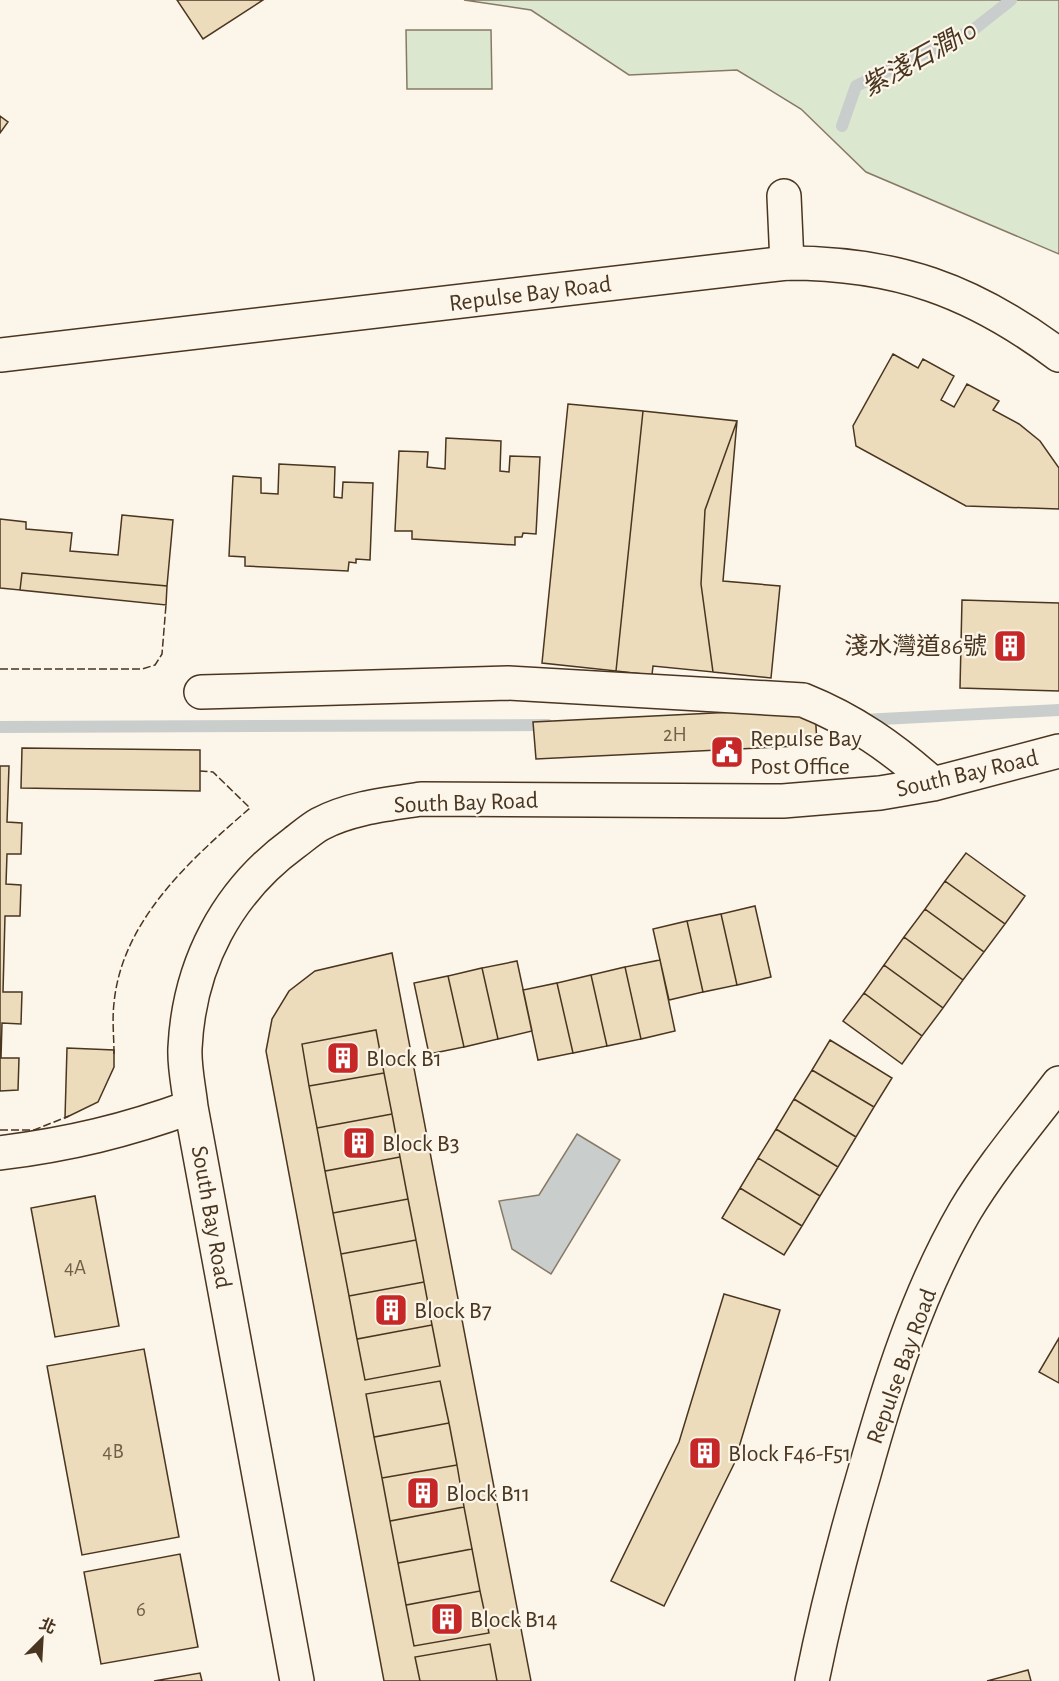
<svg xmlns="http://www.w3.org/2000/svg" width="1059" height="1681" font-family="'Alegreya Sans','Noto Sans TC',sans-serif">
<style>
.green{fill:#dce7d0;stroke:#887966;stroke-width:1.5}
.water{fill:#c9cecd;stroke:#887966;stroke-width:1.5}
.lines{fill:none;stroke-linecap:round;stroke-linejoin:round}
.stream{stroke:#c9cecd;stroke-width:12}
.building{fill:#ecdcbc;stroke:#4a3520;stroke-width:1.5}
.minor-casing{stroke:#4a3520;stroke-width:36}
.major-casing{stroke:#4a3520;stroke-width:36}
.minor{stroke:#fbf6e9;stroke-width:33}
.major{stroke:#fbf6e9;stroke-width:33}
.fence{stroke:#4a3520;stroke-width:1.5;stroke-dasharray:8 3;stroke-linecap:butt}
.labels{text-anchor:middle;stroke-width:4.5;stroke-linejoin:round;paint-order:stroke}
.number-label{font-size:21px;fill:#725f47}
.street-label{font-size:24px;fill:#4a3520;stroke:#fbf6e9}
.poi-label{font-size:24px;fill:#4a3520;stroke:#fbf6e9;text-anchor:start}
.water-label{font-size:26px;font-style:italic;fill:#4a3520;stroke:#fbf6e9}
</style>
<rect width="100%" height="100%" fill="#fbf6e9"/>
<path class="green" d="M464 0H1059V254L866 172 801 109 737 70 629 75 531 10Z
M406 30H491L492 89H407Z"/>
<path class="water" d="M577 1134 620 1160 551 1274 512 1249 499 1201 539 1195Z"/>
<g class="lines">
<path class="stream" d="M842 126 856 86 973 30 1011 0
M862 720 1059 710
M0 727 548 725"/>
</g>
<path class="building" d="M177 0H263L203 39Z
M0 116 8 122 0 133Z
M893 354 918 368 923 359 954 376 941 400 954 407 967 384 999 401 993 410 1019 424 1040 441 1059 468V509L966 506 856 446 853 426Z
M568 404 643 411 616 671 542 663Z
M643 411 737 421 705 510 701 584 713 672 653 666 652 675 616 671Z
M737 421 723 581 780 586 771 678 713 672 701 584 705 510Z
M446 438 501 441 500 471 509 472 510 456 540 457 536 534 523 533 522 537H515V545L412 539V531H395L399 451 428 452 427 467 445 469Z
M279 464 335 467 334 497 342 498 343 482 373 483 370 560 356 559V563L349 562 348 571 245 566V557L229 556 233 476 261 478V493L278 494Z
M122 515 173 520 167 586 22 573 20 590 0 588V519L26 522V529L72 533 70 551 118 555Z
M22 573 167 586 166 605 20 590Z
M962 600 1059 603V691L960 688Z
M815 708 817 745 536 759 533 722Z
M22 748 200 750V791L21 788Z
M0 766H9L7 822 22 823 21 854H7L6 884 21 885 20 916H5L3 992H22L21 1024 2 1023 1 1058H19L18 1090 0 1091Z
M966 853 1025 896 1005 924 945 881Z
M945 881 1005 924 984 952 925 909Z
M755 906 771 977 737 985 721 914Z
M925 909 984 952 963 980 904 937Z
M721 914 737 985 703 992 687 921Z
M687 921 703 992 669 1000 653 929Z
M904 937 963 980 943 1008 884 965Z
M392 953 531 1681H384L266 1051 272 1019 289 991 315 971Z
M660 960 675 1031 641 1039 625 967Z
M517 961 532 1031 498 1039 482 968Z
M884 965 943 1008 922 1036 864 993Z
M625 967 641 1039 607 1046 591 975Z
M482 968 498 1039 464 1047 448 976Z
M591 975 607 1046 573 1053 557 983Z
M448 976 464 1047 429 1054 414 983Z
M557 983 573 1053 538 1060 523 990Z
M864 993 922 1036 902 1064 843 1021Z
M376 1030 384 1073 309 1086 302 1044Z
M830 1040 892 1078 874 1107 812 1070Z
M67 1048 114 1050V1067L98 1102 65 1118Z
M812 1070 874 1107 856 1137 794 1099Z
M384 1073 392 1114 317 1128 309 1086Z
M794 1099 856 1137 838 1167 776 1129Z
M392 1114 400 1157 325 1171 317 1128Z
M776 1129 838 1167 820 1196 758 1158Z
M400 1157 408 1199 333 1213 325 1171Z
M758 1158 820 1196 802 1226 740 1188Z
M740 1188 802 1226 784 1255 722 1218Z
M95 1196 119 1326 55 1337 31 1208Z
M408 1199 416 1240 341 1254 333 1213Z
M416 1240 424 1282 349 1296 341 1254Z
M424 1282 432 1325 357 1339 349 1296Z
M724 1294 780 1310 734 1464 664 1606 611 1581 679 1442Z
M432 1325 440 1366 365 1380 357 1339Z
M1059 1338V1383L1039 1372Z
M144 1349 179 1537 82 1555 47 1366Z
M440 1381 449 1423 374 1437 366 1394Z
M449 1423 457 1465 382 1478 374 1437Z
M457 1465 464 1507 390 1521 382 1478Z
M464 1507 472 1549 398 1563 390 1521Z
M472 1549 480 1591 406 1605 398 1563Z
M180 1554 198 1647 101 1664 84 1572Z
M480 1591 489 1633 414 1646 406 1605Z
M490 1644 497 1681H420L415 1657Z
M1028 1670 1031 1681H987Z
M200 1673 202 1681H154Z"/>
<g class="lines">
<g class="minor-casing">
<path id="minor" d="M784 196 787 263
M201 692 508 683 803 700C853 720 893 748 933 784
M0 1153C70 1144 125 1131 191 1107
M297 1681 191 1107C189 1088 184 1067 185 1048 189 964 227 892 294 843 302 837 311 829 320 824 350 808 388 804 421 799L783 801 880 793 933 784 1059 751"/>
</g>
<g class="major-casing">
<path id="major" d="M0 355 787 263C896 263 972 290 1059 355
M812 1681C826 1611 844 1542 864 1474 889 1384 918 1292 965 1211 992 1166 1027 1125 1059 1083"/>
</g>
<use href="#minor" class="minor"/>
<use href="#major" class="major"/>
<path class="fence" d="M0 669H142L155 665 162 654 166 605
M114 1054C114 1037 112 1020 114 1003 122 920 191 859 250 808L213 772 200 771
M0 1130H34L69 1116"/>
</g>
<defs>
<g id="building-square" transform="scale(1.725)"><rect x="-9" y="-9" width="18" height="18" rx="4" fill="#c62828" stroke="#fbf6e9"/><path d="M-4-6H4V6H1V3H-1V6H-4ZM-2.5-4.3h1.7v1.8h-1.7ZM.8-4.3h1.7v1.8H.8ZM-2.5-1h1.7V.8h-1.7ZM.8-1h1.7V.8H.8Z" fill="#fff"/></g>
<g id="civic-square" transform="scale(1.725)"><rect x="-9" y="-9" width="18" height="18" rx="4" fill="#c62828" stroke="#fbf6e9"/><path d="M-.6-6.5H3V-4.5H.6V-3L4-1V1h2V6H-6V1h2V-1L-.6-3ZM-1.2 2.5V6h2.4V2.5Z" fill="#fff"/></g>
</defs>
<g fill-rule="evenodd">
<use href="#building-square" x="1010" y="646"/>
<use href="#civic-square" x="727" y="752"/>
<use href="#building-square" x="343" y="1058"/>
<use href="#building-square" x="359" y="1143"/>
<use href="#building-square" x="391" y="1310"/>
<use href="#building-square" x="705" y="1453"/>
<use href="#building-square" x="423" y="1493"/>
<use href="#building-square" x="447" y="1619"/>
</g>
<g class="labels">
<g class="number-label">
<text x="675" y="741">2H</text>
<text x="75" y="1274">4A</text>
<text x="113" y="1458">4B</text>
<text x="141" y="1616">6</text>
</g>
<g class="street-label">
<text transform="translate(530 293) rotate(-7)" y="8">Repulse Bay Road</text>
<text transform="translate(967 773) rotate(-13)" y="8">South Bay Road</text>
<text transform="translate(466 802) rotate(-2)" y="8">South Bay Road</text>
<text transform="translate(212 1217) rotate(80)" y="8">South Bay Road</text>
<text transform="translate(901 1366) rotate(-70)" y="8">Repulse Bay Road</text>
</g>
<g class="poi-label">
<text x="987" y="654" text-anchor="end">淺水灣道86號</text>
<text x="750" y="746">Repulse Bay<tspan x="750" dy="28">Post Office</tspan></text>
<text x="366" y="1066">Block B1</text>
<text x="382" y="1151">Block B3</text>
<text x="414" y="1318">Block B7</text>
<text x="728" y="1461">Block F46-F51</text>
<text x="446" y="1501">Block B11</text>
<text x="470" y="1627">Block B14</text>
</g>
<g class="water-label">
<text transform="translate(919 58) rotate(-29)" y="9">紫淺石澗10</text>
</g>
</g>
<g transform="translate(42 1639) rotate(24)" stroke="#fbf6e9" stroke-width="4.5" paint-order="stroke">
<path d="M0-4.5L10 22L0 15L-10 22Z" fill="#4a3520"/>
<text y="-9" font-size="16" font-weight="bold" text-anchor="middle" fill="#4a3520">北</text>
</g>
</svg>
